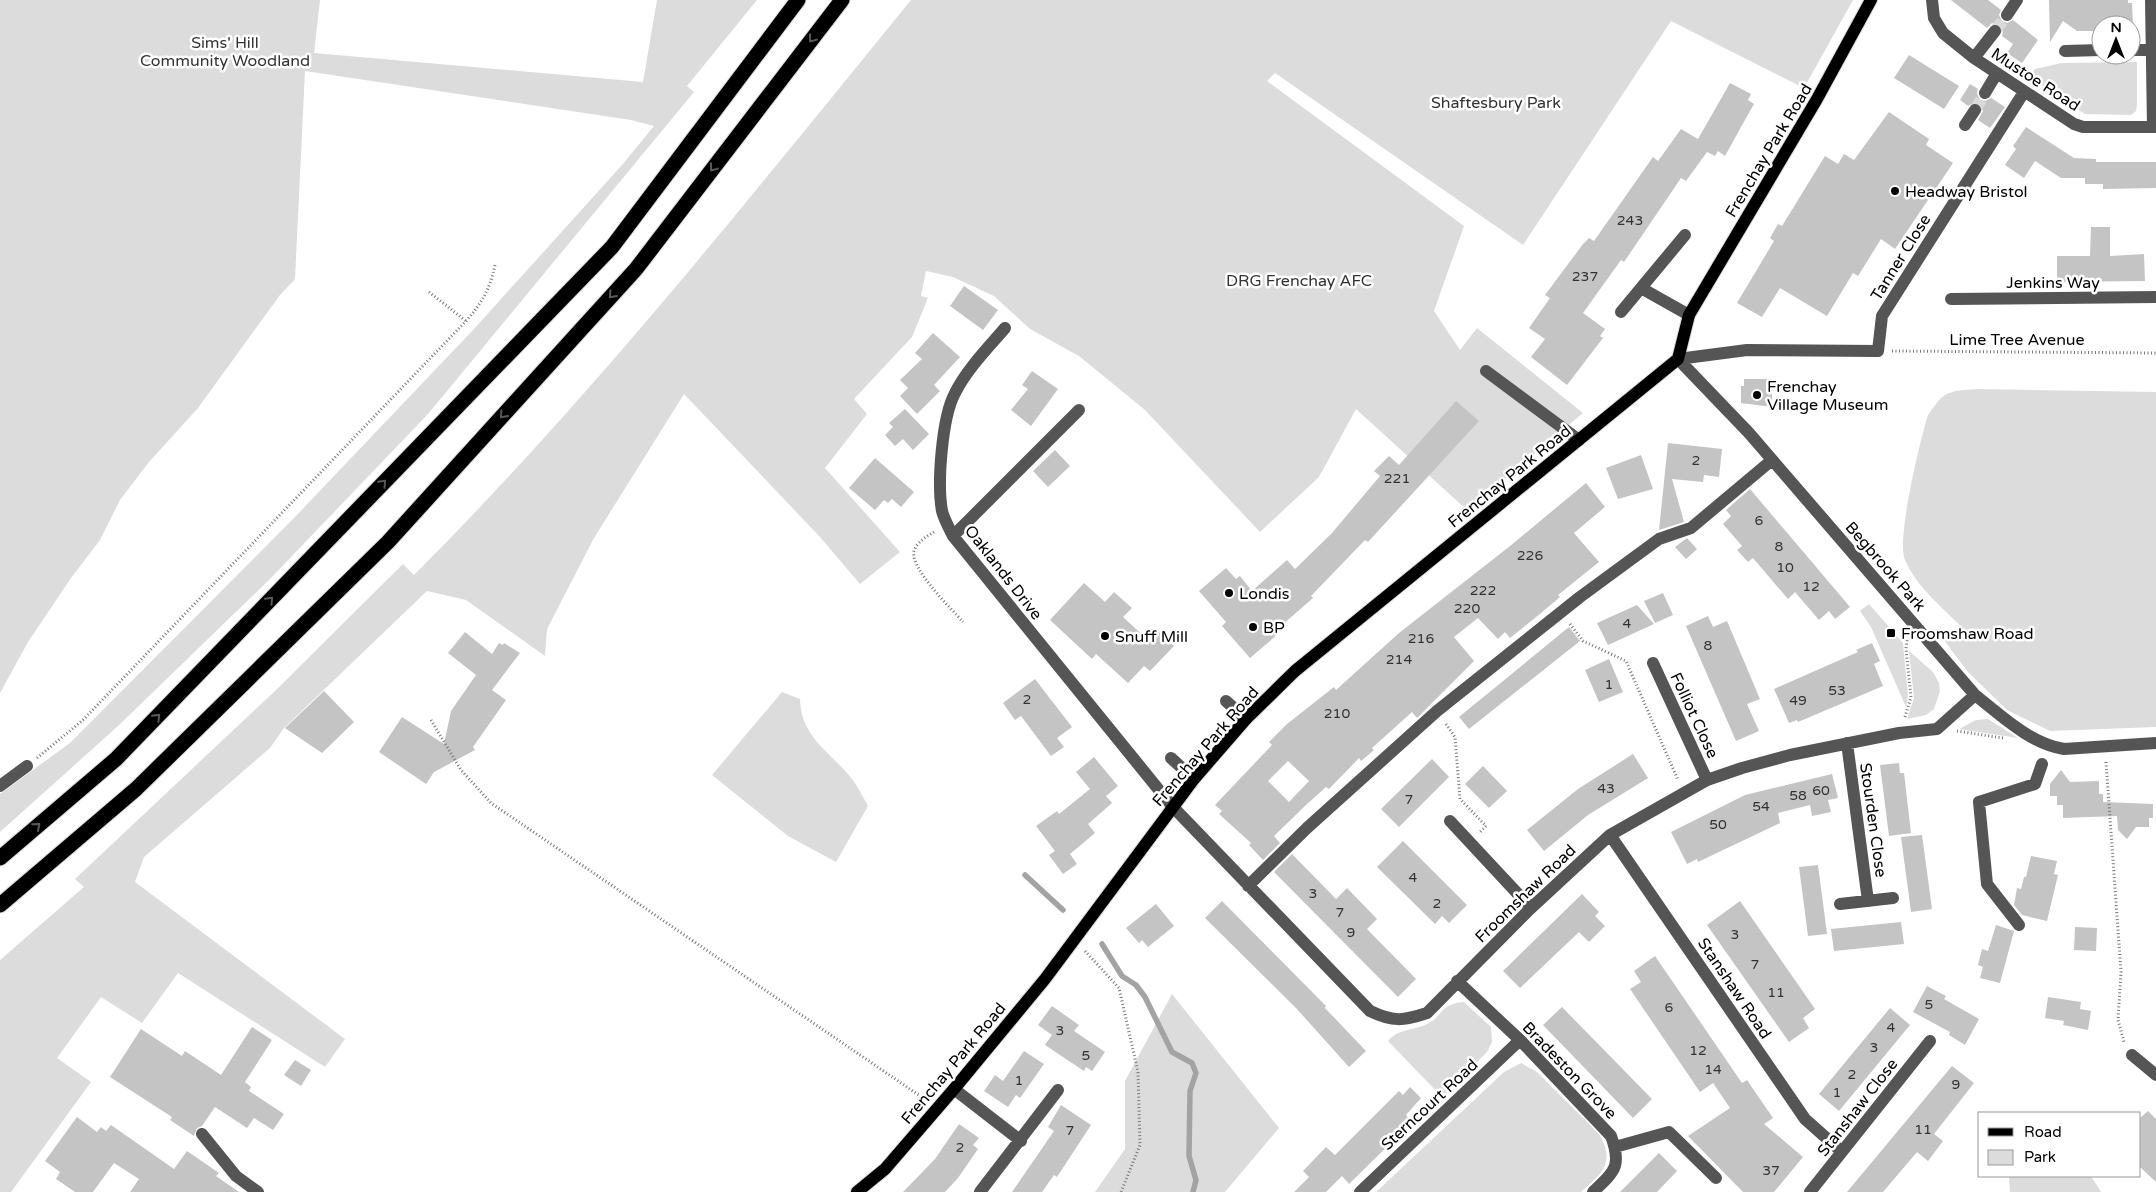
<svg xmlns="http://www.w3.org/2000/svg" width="2156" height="1192" font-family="'Varela Round',sans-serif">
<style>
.green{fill:#dcdcdc}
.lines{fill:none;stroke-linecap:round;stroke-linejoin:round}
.stream{stroke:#a3a3a3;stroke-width:5.5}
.building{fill:#c4c4c4;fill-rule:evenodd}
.minor-tunnel{stroke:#d9d9d9;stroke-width:12;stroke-dasharray:12 6;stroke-linecap:butt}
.major-casing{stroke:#dbdbdb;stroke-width:14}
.highway-casing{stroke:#dbdbdb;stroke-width:17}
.path{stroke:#777;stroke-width:3;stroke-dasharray:1 2.5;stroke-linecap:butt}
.minor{stroke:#555;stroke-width:12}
.major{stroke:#000;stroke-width:12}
.highway{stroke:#000;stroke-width:15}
.oneway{stroke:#595959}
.poi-dot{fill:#000;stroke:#fff;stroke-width:2}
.labels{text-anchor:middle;stroke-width:5;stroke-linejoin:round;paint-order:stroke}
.number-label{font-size:14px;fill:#313131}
.park-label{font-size:16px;fill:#333;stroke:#fff}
.street-label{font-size:16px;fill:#000;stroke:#fff}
.poi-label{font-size:16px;fill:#000;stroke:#fff;text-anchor:start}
</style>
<rect width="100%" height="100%" fill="#fff"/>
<path class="green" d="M0 0H320L314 53 643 82 657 0H757L687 86 694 92 428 414 269 580 118 726 0 832V794L70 743 294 518 474 329 622 165 654 126 631 120 305 71 295 279 280 295 198 408 149 462 120 500 100 540 71 578 28 642 0 693Z
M911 0H1853L1804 88 1671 21 1523 245 1275 73 1267 81 1464 226 1434 311 1460 350 1477 328 1583 413 1467 510 1356 409 1319 477 1260 532 1145 410 1079 356 1030 329 994 296 953 277 926 271 921 296 928 298 912 337 854 399 867 414 825 468 900 552 860 584 820 537 684 394 594 538 547 629 545 656 466 600 427 591 284 728 270 748 144 857 135 882 345 1039 325 1067 178 973 142 1023 101 997 57 1058 91 1082 11 1192H0V960L84 887 75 879 276 690 403 564 414 575C593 396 751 196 911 0Z
M2137 62V105L2136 111 2131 115 2085 114 2029 77 2035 69 2062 63Z
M1979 389 2156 392V727L2050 731 2007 710 1968 672 1937 631H1966C1944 609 1918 589 1905 560 1896 540 1920 442 1927 418 1929 412 1936 404 1940 399 1950 389 1966 390 1979 389Z
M1869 604 1903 643 1908 696 1906 707 1871 627 1860 611Z
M1909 651 1933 672 1939 683 1940 691 1934 709 1926 715 1907 719 1914 698Z
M782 692 800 699C801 738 830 751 852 779 858 787 863 797 868 806L836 862 788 836 712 775Z
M1988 719 2018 738 1959 729 1976 720Z
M1172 994 1279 1128 1225 1192H1095L1125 1149V1081Z
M1464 1002 1491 1027 1492 1042 1487 1052 1442 1097 1388 1041C1399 1028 1413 1031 1427 1024 1444 1016 1439 1004 1464 1002Z
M1521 1063 1537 1072 1599 1134C1616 1163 1602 1173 1581 1192H1376L1504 1072Z
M2009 1176H2091L2101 1192H2010Z"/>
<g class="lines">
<path class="stream" d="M1025 875 1063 910
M1102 944 1122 976 1136 985 1145 997 1172 1052 1192 1063 1196 1073 1190 1091 1189 1156 1196 1180 1193 1192"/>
</g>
<path class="building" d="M1951 0H1988L2001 10 1999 15 2002 21 2007 23 2013 20 2038 40 2022 63 2007 53 2013 44 2002 36 2003 32 2000 25 1992 23 1987 28Z
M2049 0H2128V3H2132L2133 25H2101V31H2077L2063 21 2050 42Z
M1909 55 1959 86 1944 109 1894 78Z
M1730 83 1751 94 1748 100 1754 104 1741 127 1725 156 1718 151 1715 156 1707 152 1686 181 1681 178 1624 262 1621 260 1583 313 1605 329 1600 336 1603 338 1567 385 1531 357 1545 339 1529 328 1550 298 1545 295 1583 244 1589 238 1594 241 1653 157 1658 161 1681 129 1698 139Z
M1970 84 1978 89 1977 93 1980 100 1985 101 1991 98 2005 107 1990 128 1978 120 1983 111 1980 104 1975 102 1968 106 1960 100Z
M1889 112 1929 139 1926 145 1953 163 1895 249 1881 239 1858 276 1853 273 1827 316 1780 288 1762 317 1737 303 1774 241 1770 238 1778 224 1782 226 1825 156 1838 164 1844 154 1854 160Z
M2026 127 2074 158 2096 159V162H2156V188L2103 189V184H2085V178H2061L2035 161 2024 178 2005 165 2016 149 2013 146Z
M2091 227H2110V256L2144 254 2145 281 2057 282V256H2090Z
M964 286 998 310 983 330 950 306Z
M933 333 960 357 934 385 940 391 917 414 900 396 908 388 900 380 922 359 915 353Z
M1032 371 1058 389 1031 426 1011 410 1028 389 1022 385Z
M1744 379H1769V387H1772V407L1741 403V386H1744Z
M1456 401 1479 421 1368 542 1365 540 1311 596 1313 598 1282 625 1285 628 1250 658 1222 626 1226 622 1199 591 1226 568 1236 579 1240 576 1252 591 1287 560 1295 569 1332 533 1380 476 1374 471 1389 456 1399 465Z
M905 409 929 434 913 450 903 439 895 446 885 435 893 427 889 423Z
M1668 443 1722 449 1719 477 1704 475 1703 482 1672 479 1684 522 1659 530Z
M1055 450 1070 466 1048 487 1033 471Z
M1641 455 1653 489 1618 499 1606 468Z
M875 458 914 492 901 507 892 499 888 503 884 500 875 510 849 488Z
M1586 483 1605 507 1574 533 1599 562 1558 595 1560 597 1540 614 1510 638 1505 632 1498 639 1478 618 1454 637 1474 661 1417 718 1412 712 1372 748 1374 750 1361 761 1359 758 1329 789 1326 787 1306 805 1274 836 1280 843 1263 860 1249 845 1251 843 1219 814 1222 811 1215 805 1272 745 1269 742 1287 724 1334 687 1336 690 1399 633 1510 546ZM1288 761 1309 781 1289 802 1268 781Z
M1750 489 1850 607 1835 619 1829 611 1819 620 1795 592 1788 599 1753 558 1748 562 1737 550 1742 546 1723 524 1731 516 1726 510Z
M1687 538 1697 549 1686 559 1675 547Z
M1084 583 1105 602 1114 592 1132 608 1123 617 1149 641 1158 631 1174 646 1150 671 1144 666 1128 683 1096 654 1092 659 1050 620Z
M1663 593 1673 615 1655 623 1644 601Z
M1637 605 1654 624 1608 645 1597 623Z
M1708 616 1713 627 1727 621 1760 699 1747 704 1759 731 1736 741 1686 626Z
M1569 627 1580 641 1469 729 1459 717Z
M465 632 492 654 499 643 503 645 504 643 520 653 492 690 506 700 473 747 475 750 434 772 426 784 379 752 402 717 444 744 451 711 476 675 448 653Z
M1872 643 1880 661 1874 664 1883 686 1798 722 1797 720 1789 723 1774 689 1858 652 1856 650Z
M1609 659 1623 692 1599 702 1585 670Z
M1035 679 1072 727 1057 738 1064 747 1051 756 1021 716 1015 720 1003 703Z
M324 691 354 722 322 753 285 728Z
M1633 754 1648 778 1588 815 1544 851 1527 830 1578 789Z
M1094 757 1118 786 1106 796 1112 803 1088 824 1095 833 1070 854 1077 864 1063 874 1049 855 1055 851 1036 826 1057 811 1059 814 1090 789 1076 772Z
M1432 759 1449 777 1399 827 1381 809Z
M1899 763 1900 773H1904L1911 833 1889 836 1880 765Z
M1483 766 1507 791 1489 808 1465 784Z
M2061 770 2070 782 2099 781V794H2103V802L2153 804V818H2149V827H2136L2127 839 2118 830 2117 816 2063 818V805H2057V796H2050V784Z
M1832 774 1838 798 1828 800 1831 812 1812 816 1810 805 1778 813 1780 823 1698 862 1697 859 1687 864 1671 832 1745 795Z
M1922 835 1932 909 1911 912 1901 837Z
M1403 841 1467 905 1449 923 1442 916 1435 924 1377 867Z
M1292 854 1336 899 1347 888 1377 919 1367 929 1416 979 1398 997 1274 872Z
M2031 856 2057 861 2054 874 2058 875 2047 921 2022 915 2014 905 2017 888 2021 889 2024 877H2026Z
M1818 865 1827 934 1808 936 1799 867Z
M1582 894 1599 912 1595 916 1605 926 1589 942 1579 932 1520 988 1503 971Z
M1222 901 1326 1006 1325 1008 1366 1051 1349 1067 1296 1008 1205 918Z
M1740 901 1815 1009 1803 1018 1809 1028 1789 1042 1707 925Z
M1156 904 1174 926 1148 947 1142 940 1139 943 1126 928Z
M1901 922 1904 944 1834 951 1831 929Z
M1996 925 2014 931 2000 983 1980 978 1983 967 1978 965 1982 949 1988 951Z
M2075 927 2097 928 2096 951 2074 950Z
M1655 956 1742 1083 1747 1080 1773 1118 1764 1124 1803 1157 1774 1192H1743L1688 1136 1730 1108 1713 1083 1700 1092 1630 989 1641 982 1634 971Z
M1927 986 1946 996 1944 999 1979 1019 1965 1045 1949 1035 1950 1032 1913 1012Z
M2048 997 2081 1002 2080 1009 2091 1011 2088 1030 2063 1025 2064 1021 2045 1018Z
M1052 1006 1079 1025 1074 1031 1105 1052 1092 1071 1086 1067 1084 1071 1045 1045 1052 1035 1038 1025Z
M1562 1007 1652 1099 1633 1118 1543 1025Z
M1890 1008 1910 1025 1839 1111 1819 1094Z
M252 1027 272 1040 245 1082 251 1087 249 1091 284 1114 273 1130 254 1118 247 1128 215 1107 202 1126 197 1128 194 1136 170 1120 172 1117 110 1077 141 1029 182 1056 185 1051 221 1075Z
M1024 1051 1044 1064 1020 1098 1016 1095 1008 1107 984 1091 995 1075 1003 1081Z
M295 1060 311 1070 301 1086 284 1075Z
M1952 1066 1974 1083 1934 1134 1943 1141 1928 1161 1917 1152 1883 1192H1847Z
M1410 1087 1421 1098 1406 1115 1412 1122 1349 1184 1342 1176 1326 1192H1294L1309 1177 1303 1171 1326 1147 1335 1155 1399 1091 1403 1095Z
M1061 1105 1091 1125 1057 1177 1054 1175 1042 1192H1012L1054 1131 1048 1127Z
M2148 1111 2156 1119V1182L2140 1167V1118Z
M77 1117 97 1132 101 1127 106 1131 111 1125 174 1169 187 1151 219 1173 216 1176 239 1192H130L139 1179 114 1163 93 1192H75L56 1179 60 1172 45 1161Z
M959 1124 979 1138 973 1145 978 1149 958 1178 945 1192H903L935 1159Z
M1659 1153 1677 1171 1657 1192H1620Z"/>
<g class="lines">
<path class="minor-tunnel" d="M1995 31 2007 15
M1975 110 1985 93"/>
<g class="major-casing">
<path id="major" d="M857 1192 885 1169 954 1089 1045 979 1194 779 1246 719 1295 671 1678 359 1689 315 1817 99 1871 0"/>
</g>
<g class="highway-casing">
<path id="highway" d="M0 858 116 759 612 247 798 0
M0 905 136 789 388 542 636 269 842 0"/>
</g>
<path class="path" d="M429 292 466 321
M1892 351 2156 353
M934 532C927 536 917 542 914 551 910 569 951 608 963 622
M1570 624 1583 641 1626 661 1678 780
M1905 717 1911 697 1906 649 1907 640
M431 720 461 770 491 803 926 1100
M1446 724 1455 737 1460 799 1486 826 1480 832
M1957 731 2003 738
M37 758 83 720 466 321C482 303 490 289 495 265
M2106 762 2121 972 2118 1020 2124 1042
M1085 951 1119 988 1138 1072 1140 1145 1121 1192"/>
<path class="minor" d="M1932 0 1934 18 1943 33 1974 58 2074 124 2083 127H2156
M2151 0 2153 127
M2007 15 2017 0
M2131 50H2152
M2065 51 2101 50
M1974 58 1995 31
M1985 93 1997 73
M1965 125 1975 110
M1641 288 1689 315
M1951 299 2156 297
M1621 312 1685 235
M1005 328C988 348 967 369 955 393 942 417 937 483 942 511 944 519 949 528 953 536L1172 806 1370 1011C1393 1022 1403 1021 1427 1013L1531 908 1610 835 1707 780 1742 768 1790 755 1899 733 1937 729 1975 695
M1678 359 1749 433 1975 695C2002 716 2029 743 2064 749L2156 743
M1678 359 1747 350 1878 351 1882 316 2024 92
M1486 371 1579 440
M953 536 1079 410
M1653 663 1707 780
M1226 701 1246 719
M1847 743 1868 901
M1171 758 1194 779
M0 786 27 766
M1450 821 1531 908
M1610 835 1805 1119 1842 1152
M1248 886 1307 828 1437 711 1580 597 1659 539 1691 528 1772 460
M1840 904 1893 898
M2019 925 1987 884 1979 802 2035 784 2042 764
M1457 981 1520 1040 1611 1136C1622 1166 1615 1171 1593 1192
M2132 1055 2156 1075
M954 1089 1021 1141
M202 1134 236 1176 258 1192
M1615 1147 1669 1132 1716 1178
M980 1192 1058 1090
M1360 1192 1520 1040
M1810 1192 1930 1041"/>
<use href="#major" class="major"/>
<use href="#highway" class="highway"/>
</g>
<defs><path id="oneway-chevron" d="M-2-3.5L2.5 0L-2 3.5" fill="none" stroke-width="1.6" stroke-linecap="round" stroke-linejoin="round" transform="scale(1.25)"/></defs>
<g class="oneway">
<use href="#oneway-chevron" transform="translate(812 39) rotate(127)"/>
<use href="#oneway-chevron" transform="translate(713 168) rotate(127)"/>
<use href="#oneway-chevron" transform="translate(612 295) rotate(132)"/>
<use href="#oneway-chevron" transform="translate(503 415) rotate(132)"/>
<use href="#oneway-chevron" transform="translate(383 483) rotate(-46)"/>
<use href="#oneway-chevron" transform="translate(270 600) rotate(-46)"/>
<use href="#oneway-chevron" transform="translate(157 717) rotate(-46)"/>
<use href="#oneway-chevron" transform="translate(37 826) rotate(-41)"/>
</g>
<g class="poi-dot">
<circle cx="1895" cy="191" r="5"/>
<circle cx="1757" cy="395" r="5"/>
<circle cx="1229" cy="593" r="5"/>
<circle cx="1253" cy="627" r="5"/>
<rect x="1886" y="628" width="10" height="10" rx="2.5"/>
<circle cx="1105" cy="636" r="5"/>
</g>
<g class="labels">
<g class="number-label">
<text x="1630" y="225">243</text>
<text x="1585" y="281">237</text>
<text x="1696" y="465">2</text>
<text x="1397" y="483">221</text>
<text x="1759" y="525">6</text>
<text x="1779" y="551">8</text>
<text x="1530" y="560">226</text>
<text x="1785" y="572">10</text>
<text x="1811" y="591">12</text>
<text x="1483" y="595">222</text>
<text x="1467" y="613">220</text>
<text x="1627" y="628">4</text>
<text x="1421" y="643">216</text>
<text x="1708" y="650">8</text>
<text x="1399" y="664">214</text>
<text x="1609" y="689">1</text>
<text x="1837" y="695">53</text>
<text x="1027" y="704">2</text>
<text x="1798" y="705">49</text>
<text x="1337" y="718">210</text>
<text x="1606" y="793">43</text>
<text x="1821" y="795">60</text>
<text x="1798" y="800">58</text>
<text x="1409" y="804">7</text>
<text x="1761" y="811">54</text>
<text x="1718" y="829">50</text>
<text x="1413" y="882">4</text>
<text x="1313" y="898">3</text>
<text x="1437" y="908">2</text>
<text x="1340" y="917">7</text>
<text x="1351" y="937">9</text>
<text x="1735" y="939">3</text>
<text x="1755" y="969">7</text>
<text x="1776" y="997">11</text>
<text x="1929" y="1009">5</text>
<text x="1669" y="1012">6</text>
<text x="1891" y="1032">4</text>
<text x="1060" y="1035">3</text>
<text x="1874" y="1052">3</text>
<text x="1698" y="1055">12</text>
<text x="1086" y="1060">5</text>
<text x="1713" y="1074">14</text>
<text x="1852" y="1079">2</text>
<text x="1019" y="1085">1</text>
<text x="1956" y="1089">9</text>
<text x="1837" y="1097">1</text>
<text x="1923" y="1134">11</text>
<text x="1070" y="1135">7</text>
<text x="960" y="1152">2</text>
<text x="1771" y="1175">37</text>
</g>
<g class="park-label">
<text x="225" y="48">Sims' Hill<tspan x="225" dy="18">Community Woodland</tspan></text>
<text x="1496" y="108">Shaftesbury Park</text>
<text x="1299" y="286">DRG Frenchay AFC</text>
</g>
<g class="street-label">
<text transform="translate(2036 79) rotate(33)" y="6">Mustoe Road</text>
<text transform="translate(1768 150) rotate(-59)" y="6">Frenchay Park Road</text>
<text transform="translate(1900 257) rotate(-58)" y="6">Tanner Close</text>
<text x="2053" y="288">Jenkins Way</text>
<text x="2017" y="345">Lime Tree Avenue</text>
<text transform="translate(1509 476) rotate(-39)" y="6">Frenchay Park Road</text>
<text transform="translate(1886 566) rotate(49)" y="6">Begbrook Park</text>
<text transform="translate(1004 572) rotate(52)" y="6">Oaklands Drive</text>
<text transform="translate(1695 715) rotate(65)" y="6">Folliot Close</text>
<text transform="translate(1205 746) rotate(-49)" y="6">Frenchay Park Road</text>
<text transform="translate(1874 820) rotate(82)" y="6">Stourden Close</text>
<text transform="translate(1525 893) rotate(-44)" y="6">Froomshaw Road</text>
<text transform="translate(1735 988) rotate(56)" y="6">Stanshaw Road</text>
<text transform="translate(953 1063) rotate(-50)" y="6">Frenchay Park Road</text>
<text transform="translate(1570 1070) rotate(46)" y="6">Bradeston Grove</text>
<text transform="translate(1429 1104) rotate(-43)" y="6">Sterncourt Road</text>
<text transform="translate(1857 1107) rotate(-52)" y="6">Stanshaw Close</text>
</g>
<g class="poi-label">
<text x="1905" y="197">Headway Bristol</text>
<text x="1767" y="392">Frenchay<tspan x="1767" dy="18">Village Museum</tspan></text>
<text x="1239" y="599">Londis</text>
<text x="1263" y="633">BP</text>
<text x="1901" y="639">Froomshaw Road</text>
<text x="1115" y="642">Snuff Mill</text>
</g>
</g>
<rect x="1978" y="1112" width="162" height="65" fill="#ffffff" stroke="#999999"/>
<rect x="1988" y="1128" width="25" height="8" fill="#000000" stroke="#999999"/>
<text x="2024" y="1137" font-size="15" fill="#000000">Road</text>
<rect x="1988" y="1150" width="25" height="15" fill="#dcdcdc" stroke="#999999"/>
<text x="2024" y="1162" font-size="15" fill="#000000">Park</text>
<g transform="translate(2116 40)"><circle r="24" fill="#ffffff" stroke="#999999"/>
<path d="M0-4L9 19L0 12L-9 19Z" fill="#000000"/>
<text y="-8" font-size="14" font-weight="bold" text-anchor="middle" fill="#000000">N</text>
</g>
</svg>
